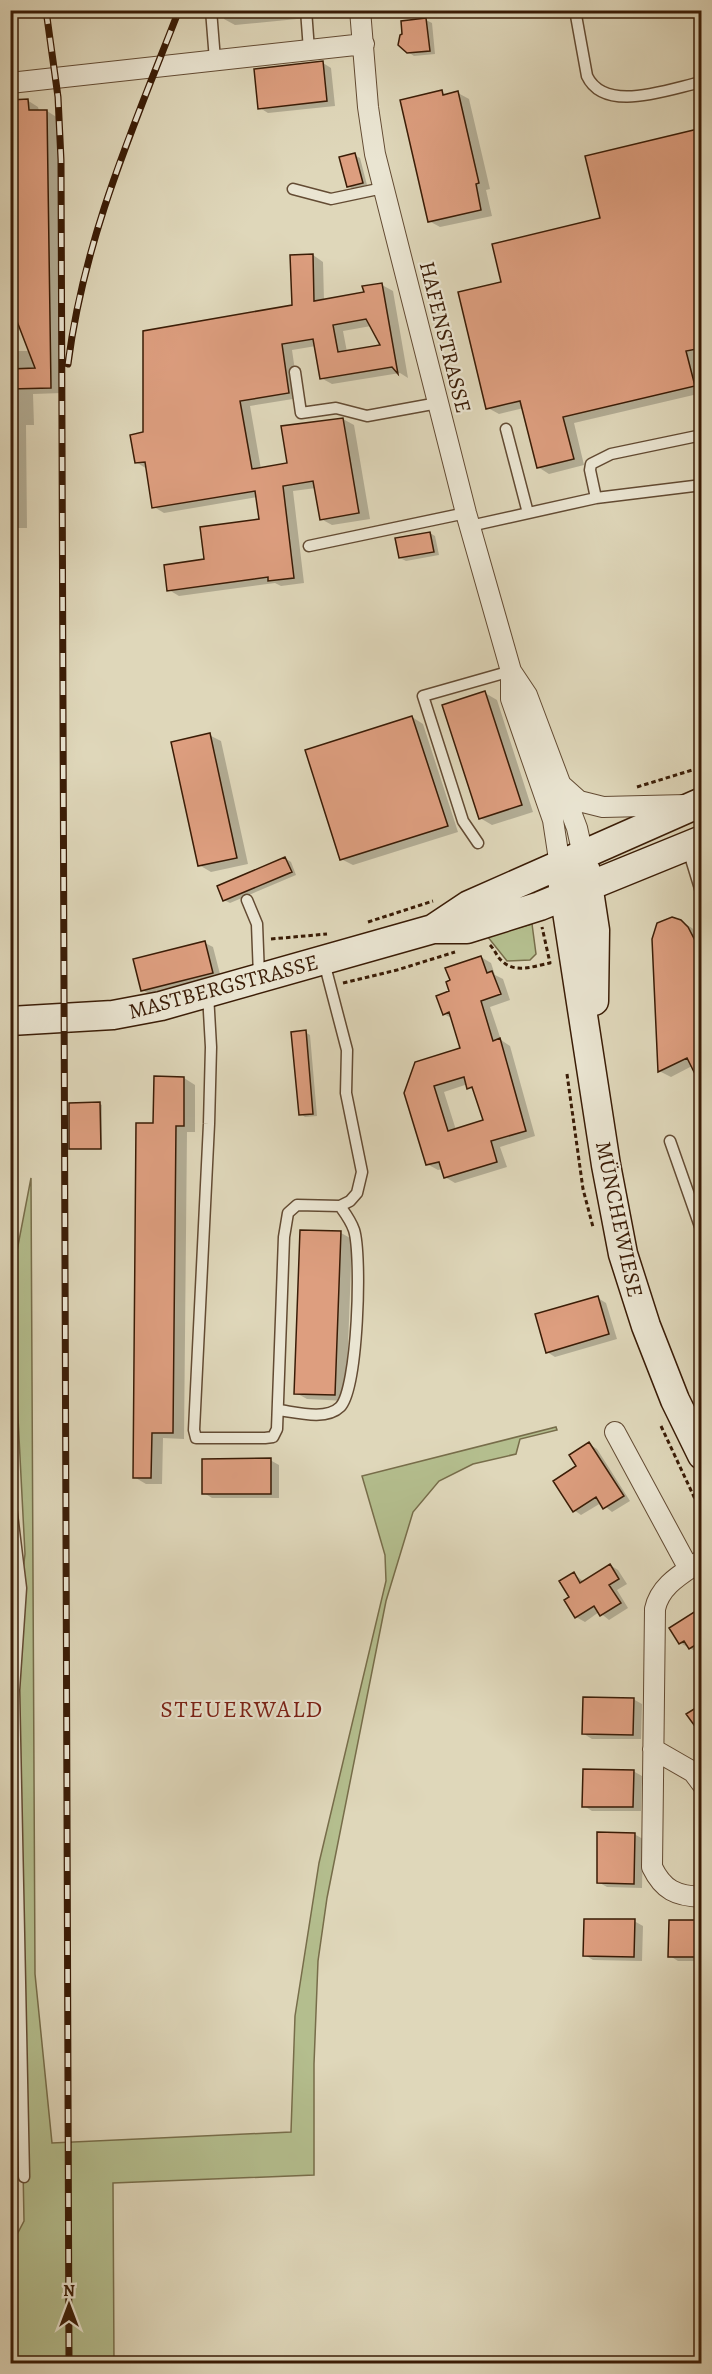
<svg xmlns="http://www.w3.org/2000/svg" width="712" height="2374" font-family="Alegreya,serif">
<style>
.green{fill:#b4be8e;stroke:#776d4a;stroke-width:1.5}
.shadow{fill:#0003;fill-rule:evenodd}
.building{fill:#dd9e7f;stroke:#3a1c06;stroke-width:1.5;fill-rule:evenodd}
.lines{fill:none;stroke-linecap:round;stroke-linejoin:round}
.service-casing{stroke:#634b33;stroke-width:13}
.minor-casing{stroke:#634b33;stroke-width:22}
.secondary-casing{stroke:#3a1c06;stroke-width:31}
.path{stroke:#3a1c06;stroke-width:3;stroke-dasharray:4.5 3;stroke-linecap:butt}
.service{stroke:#eae5d2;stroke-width:10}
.minor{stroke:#eae5d2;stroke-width:20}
.secondary{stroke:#eae5d2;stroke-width:28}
.rail-casing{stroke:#3a1c06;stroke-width:7}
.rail{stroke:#eae5d2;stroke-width:4.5;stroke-dasharray:14;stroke-linecap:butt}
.labels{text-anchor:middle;stroke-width:4.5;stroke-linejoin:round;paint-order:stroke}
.street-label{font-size:22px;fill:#3a1c06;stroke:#eae5d2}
.neighbourhood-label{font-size:24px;letter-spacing:1.5px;fill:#7a1f14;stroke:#eae5d2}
</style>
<rect width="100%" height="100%" fill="#dfd7ba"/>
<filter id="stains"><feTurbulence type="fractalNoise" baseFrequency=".00333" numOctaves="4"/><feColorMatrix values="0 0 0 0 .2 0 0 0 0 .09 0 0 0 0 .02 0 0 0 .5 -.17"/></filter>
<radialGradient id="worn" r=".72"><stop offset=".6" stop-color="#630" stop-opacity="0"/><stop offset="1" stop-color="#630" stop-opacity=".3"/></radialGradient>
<path class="green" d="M532 924 536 954 530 960 507 961 487 936Z
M31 1178 35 1974 52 2143 291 2132 295 2016 319 1863 386 1581 385 1555 362 1476 556 1427 557 1430 520 1439 516 1454 473 1464 439 1481 413 1512 386 1601 327 1898 318 1961 314 2064V2175L113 2183 114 2363 11 2364V2246L24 2221 14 1690 21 1588 25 1554 11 1282Z"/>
<path class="shadow" d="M223 10H307V18L235 25 224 19Z
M426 20 432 23 435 54 414 56 408 52Z
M323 63 331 68 335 106 268 113 260 108Z
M441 92 447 95 458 93 469 99 490 189 486 190 492 216 440 227 429 221Z
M27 100 38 107 39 111H47L58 118 62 393 33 394 34 425H26L27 528H10V351H30L17 316 10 312V217Z
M702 130V356L697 357 702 376V393L574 423 584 465 549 474 538 467 524 408 499 414 488 408 503 283 602 219Z
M354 155 360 158 367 185 353 189 348 186Z
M313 255 323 262 324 301 365 293 382 285 393 291 408 378 400 373 332 384 321 378 316 346 292 350 299 398 250 406 261 469 289 464 343 419 354 425 370 519 332 525 321 519 316 488 293 491 304 583 281 586 275 583 179 596 169 590 261 520 257 497 164 513 154 507 147 469 136 462 145 434 293 306ZM371 326 383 347 347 352 343 331Z
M430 533 435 536 439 555 406 561 400 558Z
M485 693 497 700 533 812 492 825 480 818Z
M412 717 423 724 458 832 353 865 341 859Z
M209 735 221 741 248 864 211 872 199 865Z
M285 858 291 862 296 875 230 903 224 900Z
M680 921 692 928 702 939V1085L692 1066 671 1077 659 1071Z
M205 943 213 947 221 978 151 995 142 990Z
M481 957 491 963 495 975 503 979 510 1000 490 1007 501 1040 510 1046 535 1136 500 1147 507 1167 455 1183 445 1177 442 1169 438 1170 427 1164 405 1093 462 1049 453 1019 444 1014 451 992ZM468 1084 475 1092 485 1121 456 1130 444 1092Z
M305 1032 310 1035 317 1116 305 1117 301 1114Z
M184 1078 195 1085V1132H187L184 1439 163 1438 162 1484H146L134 1477 155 1125Z
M100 1104 102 1105V1149H71Z
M341 1233 352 1239 346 1401 307 1399 296 1393Z
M598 1298 606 1303 617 1339 555 1357 547 1352Z
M589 1444 597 1449 630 1501 612 1512 601 1503 581 1515 574 1510 578 1467Z
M270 1460 279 1465V1498H212L204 1493Z
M610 1565 618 1570 627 1584 617 1590 628 1608 609 1620 599 1612 585 1622 576 1617 571 1597 574 1574 584 1582Z
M702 1614V1646L695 1651 680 1643Z
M633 1699 642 1704 641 1739H592L584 1734Z
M633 1771 642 1776 641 1811H592L584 1806Z
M634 1834 643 1839 642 1888 607 1887 598 1882Z
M634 1921 643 1926 642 1961 593 1960 585 1955Z
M702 1922V1961H678L670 1956Z"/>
<path class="building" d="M426 18 430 51 407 53 398 45 400 35 402 34 401 21Z
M323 61 327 101 258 109 254 69Z
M442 90 443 95 458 91 479 183 476 184 481 210 428 222 400 100Z
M28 99 29 110H47L51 388 10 389V369L35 368 13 311H10V100Z
M702 128V348L686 351 695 386 563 417 574 459 537 468 520 401 486 409 458 292 501 282 492 244 600 218 585 156Z
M355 153 363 183 347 187 339 157Z
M313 254 314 301 364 292 362 286 382 283 398 374 392 367 320 379 313 339 282 344 289 393 240 401 252 469 287 463 281 426 343 418 359 513 320 520 313 481 283 486 294 578 268 581V577L167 591 164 565 204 559 200 527 259 519 255 491 152 508 145 462 135 463 130 435 143 432V331L292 305 290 255ZM366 319 380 345 338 352 333 325Z
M430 532 434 552 399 558 395 538Z
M485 691 522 805 479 819 442 705Z
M412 716 448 826 340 860 305 750Z
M210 733 237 858 198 866 171 742Z
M285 857 292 872 223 901 217 886Z
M672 917 681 920 688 927 702 954V1088L687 1058 658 1072 652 939 657 923Z
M205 941 213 973 141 991 133 959Z
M481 956 487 973 492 971 501 994 481 1001 493 1041 500 1038 526 1131 491 1141 497 1162 444 1178 439 1162 426 1165 404 1093 415 1062 460 1048 449 1012 443 1015 436 996 449 991 446 982 450 980 445 968ZM464 1077 467 1089 472 1087 483 1120 448 1131 434 1086Z
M306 1030 313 1114 299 1115 291 1032Z
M154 1076 184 1077V1126H176L173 1433H152L151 1478H133L136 1123H153Z
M100 1102 101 1149H69V1103Z
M300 1230 341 1231 335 1395 294 1394Z
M598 1296 609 1334 546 1353 535 1314Z
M589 1442 624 1496 603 1509 596 1497 573 1512 553 1481 576 1466 569 1455Z
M271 1458V1494H202V1459Z
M610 1564 619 1579 609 1585 621 1603 600 1616 594 1606 575 1618 564 1600 569 1597 559 1581 574 1572 580 1583Z
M702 1607V1641L689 1649 684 1641 679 1644 669 1628Z
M583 1697 634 1698 633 1735 582 1734Z
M702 1704V1736L686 1714Z
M583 1769 634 1770 633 1807H582Z
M597 1832 635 1833 634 1884 597 1883Z
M584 1919H635L634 1957 583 1956Z
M669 1920H702V1957H668Z"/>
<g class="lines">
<g class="service-casing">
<path id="service" d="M211 10 215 60
M306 10 309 50
M575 10 587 76C605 114 668 89 702 82
M293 189 331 199 383 188
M295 372 301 413 336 408 367 416 438 403
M506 429 528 513
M596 498 590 470 591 464 611 454 702 435
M470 526 596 498 702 485
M309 546 466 513
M478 843 463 821 423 696 511 671
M687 846 702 895
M247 900 257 924 259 976
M208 994 211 1047 209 1124 194 1430 196 1438H265L273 1437 277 1429 284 1237 288 1213 297 1205 340 1206 350 1201 357 1193 362 1172 346 1093 347 1050 324 962
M670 1141 702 1232
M278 1410C295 1412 326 1421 340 1407 358 1389 362 1255 354 1230 351 1221 345 1213 340 1206
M10 1498 21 1588 14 1690 24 2177"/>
</g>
<g class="minor-casing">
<path id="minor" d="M360 10 368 107 375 154 466 513 511 671V699L553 820 560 866
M10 83 364 44
M511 671 527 695 577 828 583 855
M560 784 579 801 603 807 686 805
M615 1432 689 1569
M702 1560C682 1574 660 1585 655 1609L652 1867C663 1890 676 1896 702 1897
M653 1749 693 1772 702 1784"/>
</g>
<g class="secondary-casing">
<path id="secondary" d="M560 866 606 1165 623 1254 646 1326 675 1400 702 1455
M586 871 595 930 594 1001
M433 929 469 905 702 802
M10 1021 113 1015 161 1006 433 929H467L540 906 702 840"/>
</g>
<path class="path" d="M637 787 702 767
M368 922 433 901
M271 939 327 934
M490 945C495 950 497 957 502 961 515 974 534 966 550 963L542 927
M343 983 397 970 455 952
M567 1074 583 1189 593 1227
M661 1426 702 1514"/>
<use href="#service" class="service"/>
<use href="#minor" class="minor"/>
<use href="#secondary" class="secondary"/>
<g class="rail-casing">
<path id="rail" d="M46 10 58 97 61 160 69 2364
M68 364C84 238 133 128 179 10"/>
</g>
<use href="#rail" class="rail"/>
</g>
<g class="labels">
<g class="street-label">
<text transform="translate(446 337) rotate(76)" y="8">HAFENSTRASSE</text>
<text transform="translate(223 986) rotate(-15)" y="8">MASTBERGSTRASSE</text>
<text transform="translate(620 1219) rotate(78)" y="8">MÜNCHEWIESE</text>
</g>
<g class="neighbourhood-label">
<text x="242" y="1717">STEUERWALD</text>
</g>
</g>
<rect width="712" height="2374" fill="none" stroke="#dfd7ba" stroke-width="36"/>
<rect x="12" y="12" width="688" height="2350" fill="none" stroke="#3a1c06" stroke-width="3"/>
<rect x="18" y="18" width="676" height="2338" fill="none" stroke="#3a1c06" stroke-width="1.5"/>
<g transform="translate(69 2305)" stroke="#eae5d2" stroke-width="4.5" paint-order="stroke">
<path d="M0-4.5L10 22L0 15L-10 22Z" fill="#3a1c06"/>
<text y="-9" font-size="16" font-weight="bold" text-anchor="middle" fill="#3a1c06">N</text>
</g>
<rect width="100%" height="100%" filter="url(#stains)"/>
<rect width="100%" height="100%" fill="url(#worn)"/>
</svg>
